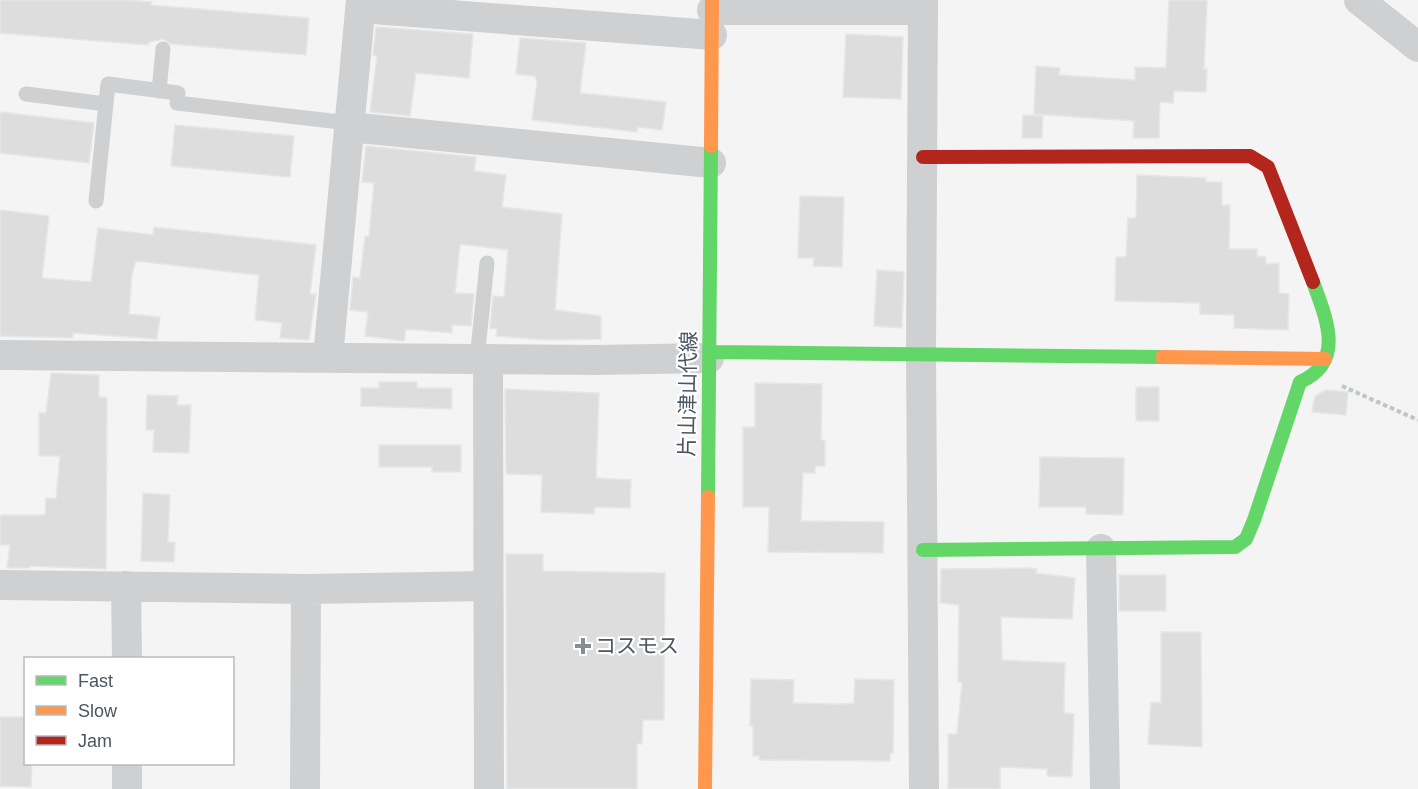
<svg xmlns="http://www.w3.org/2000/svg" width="1418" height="789" font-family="Arial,'Noto Sans JP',sans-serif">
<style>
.building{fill:#ddddde;stroke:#e5e6e7;stroke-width:1.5}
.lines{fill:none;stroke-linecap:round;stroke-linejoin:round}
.path{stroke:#bcc7c4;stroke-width:4;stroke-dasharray:4.5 3;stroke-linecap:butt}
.lane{stroke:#ced0d2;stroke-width:15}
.street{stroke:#ced0d2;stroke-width:30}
.fast{stroke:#63d668;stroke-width:14}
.slow{stroke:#ff974d;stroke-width:14}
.jam{stroke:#b3261e;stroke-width:14}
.poi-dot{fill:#868d94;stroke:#fff;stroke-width:2}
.labels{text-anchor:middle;stroke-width:4.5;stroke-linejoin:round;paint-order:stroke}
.street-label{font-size:21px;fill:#4a5661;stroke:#fff}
.poi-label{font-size:21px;fill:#4a5661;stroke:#fff;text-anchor:start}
</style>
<rect width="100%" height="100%" fill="#f4f4f4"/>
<path class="building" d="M0 0H125L152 2 151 5 309 18 306 55 171 44 163 39 149 42 148 45 0 33Z
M1169 0H1207L1204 69H1207L1206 92 1174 91 1173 103 1160 102 1159 138H1133L1134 121 1034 114 1036 66 1060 68 1059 75 1135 80V67L1166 68Z
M376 27 473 34 469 78 416 73 410 116 370 112 377 56 373 55Z
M846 34 903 37 901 99 843 97Z
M520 38 586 43 580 93 666 102 662 130 638 127 637 132 532 120 537 81 535 76 516 74Z
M0 112 94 123 89 163 0 153Z
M1023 115 1043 116 1042 138H1022Z
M175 125 294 136 290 177 171 166Z
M366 146 476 157 474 171 506 175 502 207 562 214 555 310 601 316V339L546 340 496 336 497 329 490 328 493 296 504 297 508 250 460 244 455 293 474 294 471 326 452 325V333L406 329 404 341 365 336 368 312 350 310 353 277 360 278 365 236H369L374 183 362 182Z
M1137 175 1206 178V182H1222V205H1230L1229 249H1257V256L1266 257V264L1279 263V293L1289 294 1288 330 1234 328V315L1200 314V303L1115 301 1116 257H1126L1128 218H1136Z
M800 196 844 197 842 267 813 266 814 258H798Z
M0 210 49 216 42 278 91 282 98 228 153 235 154 227 316 245 310 294H316L309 340 280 338 282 323 255 320 259 275 136 261 132 274 129 314 160 317 157 339 73 333V338L0 336Z
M877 270 904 272 902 328 874 326Z
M51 373 99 375V397H107L106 569 30 566 29 568H7L10 545H0V515H45L46 498 56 499 60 456H39V413H46Z
M379 382H417V388H452V409L361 406V388H379Z
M755 383 822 384 821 440H825V466H815V473H803L801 521 884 522 883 553 768 552 769 507H743V427H755Z
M1136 387H1159V421H1136Z
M505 389 599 393 596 478 631 480 630 508 595 507 594 514 541 512 542 475 506 474Z
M1326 390 1348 392 1346 415 1312 412 1315 396Z
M147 395 178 396 177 405H191L189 453 153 452 154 430H146Z
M379 445H461V472H432V467H379Z
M1040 457 1124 458 1123 515 1086 514V507H1039Z
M143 493 170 495 168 542H175L174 562 141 561Z
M506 554H543V571L665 573 664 720H643L642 744H637V789H507Z
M1030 568 1037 569 1036 573 1075 578 1072 619 1001 617 1002 660 1065 663 1064 713 1074 714 1072 777 1047 776V769L1000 767V789H948V734H957L962 683 958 682 959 605 940 603 941 569Z
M1119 575H1166V611H1119Z
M1161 632H1201L1202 747 1148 744 1151 702 1161 703Z
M751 679 794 680 793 703 841 704 854 703 855 679 894 680 893 753 890 754V761L759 760V756H753V726H750Z
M0 717H26V764H32L31 787 0 786Z"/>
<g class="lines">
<path class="path" d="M1342 386 1418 420"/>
<path class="lane" d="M159 91 163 49
M26 94 106 104
M96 201 108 84 178 93 177 103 349 123
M477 359 487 263"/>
<path class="street" d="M923 0 921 354 924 789
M1359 0 1418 47
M360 8 712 35
M712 10H923
M349 127 711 163
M0 355 595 360 709 358
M328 357 361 0
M488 359 489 789
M1101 549 1105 789
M0 585 306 589 488 586
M126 586 127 658
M127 764V789
M305 789 306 589"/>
<path class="fast" d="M709 352 1162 357
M708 497 711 146
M923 550 1235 547 1246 539 1254 520 1300 382C1346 362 1326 318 1313 282"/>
<path class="slow" d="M711 146 712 0
M1162 357 1325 359
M705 789 708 497"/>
<path class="jam" d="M923 157 1250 156 1268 167 1313 282"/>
</g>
<path class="poi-dot" d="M580 637h6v6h6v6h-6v6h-6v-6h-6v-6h6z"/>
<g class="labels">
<g class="street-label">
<text transform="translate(688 394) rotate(-89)" y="7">片山津山代線</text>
</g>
<g class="poi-label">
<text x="595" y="653">コスモス</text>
</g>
</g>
<rect x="24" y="657" width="210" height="108" fill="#ffffff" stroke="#b7bbc0" stroke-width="1.5"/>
<rect x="36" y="676" width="30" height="9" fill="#63d668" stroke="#b7bbc0" stroke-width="1.5"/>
<text x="78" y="687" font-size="18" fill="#4a5661">Fast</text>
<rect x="36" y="706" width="30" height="9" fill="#ff974d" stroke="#b7bbc0" stroke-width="1.5"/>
<text x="78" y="717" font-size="18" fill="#4a5661">Slow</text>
<rect x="36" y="736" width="30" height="9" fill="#b3261e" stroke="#b7bbc0" stroke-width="1.5"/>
<text x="78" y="747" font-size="18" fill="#4a5661">Jam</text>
</svg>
